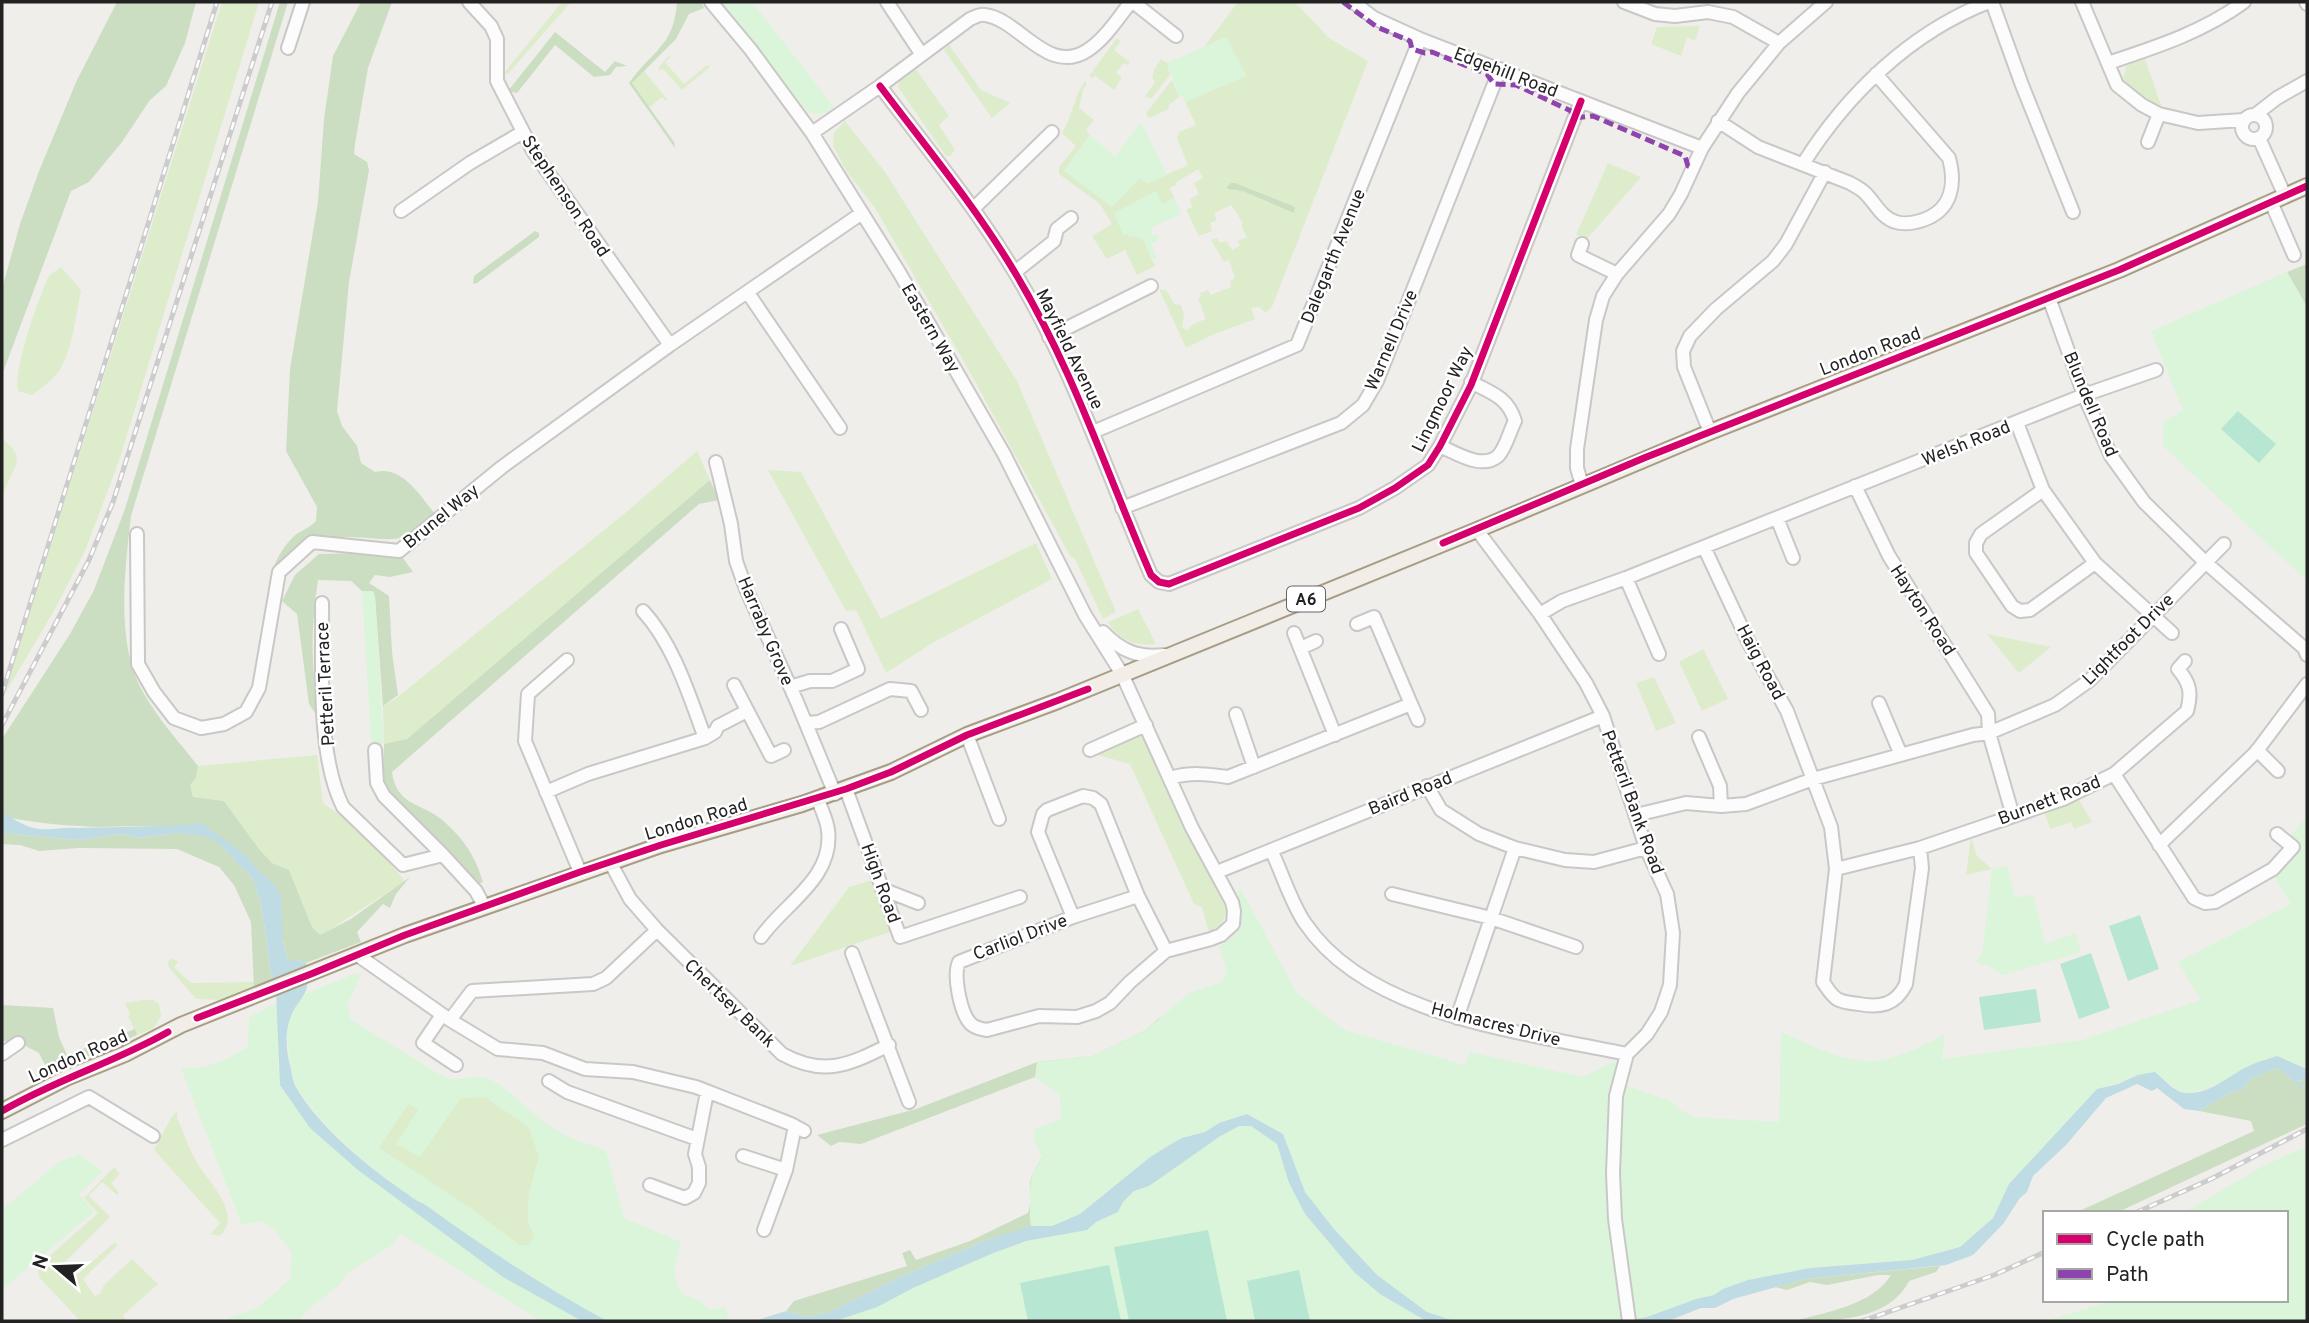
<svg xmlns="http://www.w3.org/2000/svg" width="2309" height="1323" font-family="Overpass,sans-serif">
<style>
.grass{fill:#ddeccb}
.forest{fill:#cbdec1}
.park{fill:#daf5da;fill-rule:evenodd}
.pitch{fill:#b7e6d2}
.water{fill:#bfdbe3}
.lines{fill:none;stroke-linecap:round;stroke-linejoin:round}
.stream{stroke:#bfdbe3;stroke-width:2.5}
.minor-casing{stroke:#c9c8c7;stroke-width:16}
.major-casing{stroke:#a79c86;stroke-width:18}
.minor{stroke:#fdfcfc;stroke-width:12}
.major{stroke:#f3ede7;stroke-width:14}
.rail-casing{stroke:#ccc;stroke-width:5}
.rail{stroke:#fff;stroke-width:2.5;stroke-dasharray:8;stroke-linecap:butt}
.quiet{stroke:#8e44ad;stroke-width:5;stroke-dasharray:10 5;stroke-linecap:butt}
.cycleway-casing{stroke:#fff;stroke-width:11}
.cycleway{stroke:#d6006c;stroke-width:7}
.labels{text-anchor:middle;stroke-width:5;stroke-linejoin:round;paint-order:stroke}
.shield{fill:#fff;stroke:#646464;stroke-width:2}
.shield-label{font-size:16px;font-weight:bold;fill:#222}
.street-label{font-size:18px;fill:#222;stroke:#fff}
</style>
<rect width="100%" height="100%" fill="#f0eeeb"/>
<path class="grass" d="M222 2H259L119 461 99 514 85 551 55 609 3 697Z
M562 2H571L513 68 508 74 504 73Z
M1238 2H1295L1329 38 1368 61 1272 307 1266 313 1259 307 1251 308 1255 319 1212 335 1186 348 1159 289 1167 291 1174 304 1181 305 1184 314 1182 328 1188 330 1193 324 1206 319 1198 298 1201 297 1200 293 1208 290 1211 295 1231 287 1230 281 1235 278 1229 260 1224 262 1211 240 1217 238 1220 243 1226 241 1232 250 1240 246 1238 241 1247 237 1241 226 1243 223 1231 205 1214 213 1217 220 1210 223 1212 231 1199 236 1186 210 1192 207 1190 199 1199 194 1194 183 1203 178 1198 169 1175 183 1176 185 1170 188 1174 198 1162 205 1156 192 1128 233 1130 237 1134 236 1143 239 1155 266 1137 275 1125 250 1107 259 1092 236 1112 224 1100 204 1059 174V167L1076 146 1062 133C1072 117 1074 96 1085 81L1087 84 1083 90 1079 108 1094 120 1086 130 1090 135 1064 171 1141 177 1148 183 1188 165 1177 138 1179 132 1196 125 1185 102 1246 76 1226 37 1204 47Z
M1700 26 1695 41 1687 37 1681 56 1651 44 1657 27Z
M1117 38 1121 41 1114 50 1130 62 1128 65 1124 63 1116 73 1122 78 1114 90 1095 76 1092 78 1089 76Z
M949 45 981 90 1010 103 992 118 944 50Z
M668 56 670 57 665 62 684 84 707 65 710 67 682 90 663 69 658 71 659 67Z
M1161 59 1167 63 1170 75 1152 98 1145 97 1155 82 1152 78 1154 70Z
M2145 59 2162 108C2145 102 2134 93 2123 78L2127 65Z
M916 69 949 116 939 125 955 150 950 156H946L898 87 899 82Z
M643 70 667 99 666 101 662 97 649 108 632 83Z
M1172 80 1179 97 1168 106 1169 109 1149 118 1146 113Z
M845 121 885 172 1017 381 1116 612 1103 619 1075 559 1070 556 971 374 875 208 847 172 833 146 834 133Z
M1608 163 1641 177 1587 239 1576 235Z
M61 267 81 290C76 315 73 346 61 368 54 379 42 388 32 395L18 391C13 370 38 299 48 278 51 273 56 271 61 267Z
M2 439C30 458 11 469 4 492 2 498 2 504 2 510Z
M697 451 710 480 407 739 384 744 383 706 394 700 630 509Z
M768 470 801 472 881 619 1036 543 1052 579 934 642 886 673 856 610 846 611Z
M1138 609 1156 644C1135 647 1118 640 1108 622Z
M1987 634 2051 647 2019 673Z
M1703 649 1728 699 1702 711 1679 662Z
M1654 677 1676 723 1656 731 1636 683Z
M1142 731 1226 910C1225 922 1220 927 1209 932L1202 907 1194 904 1130 764 1094 754Z
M317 755 323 803 362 831 405 881 320 936 312 927 289 870 272 863 259 849 224 801 193 797 190 785 196 778 198 766Z
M2079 800 2092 822 2074 829 2071 822 2050 829 2045 814Z
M1971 838 1977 856 1992 869 1966 875Z
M872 880 893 931 790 966 849 887Z
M172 958 178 962 174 967 191 983 254 982V988L222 1000 196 999 170 969 167 963Z
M142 1000H153L159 1004 161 1016 153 1029 137 1035 128 1016 130 1014 125 1003Z
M485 1097 529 1127 539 1157 529 1194 528 1222 535 1235 529 1245H519L467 1206 378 1148 409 1103 418 1109 461 1098Z
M177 1111V1118C184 1133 189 1150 198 1164 209 1183 243 1214 220 1236L211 1234 220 1223 154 1150 171 1118Z
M114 1167 120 1174 111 1183 119 1193 117 1195 102 1182 89 1196 110 1217 65 1262 77 1275 115 1242 117 1246 83 1279 95 1296 100 1294 104 1285 132 1259 158 1284 123 1315 126 1321H80L39 1277 38 1271 54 1252 98 1213 84 1198Z"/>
<path class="forest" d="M117 2H196L185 43 166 86 150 100 122 142 89 182 71 191 2 375V289L20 224 39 171 77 80Z
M280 2H288L131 516C125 570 115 642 143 692 158 719 179 742 198 766L196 778 190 785 193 797 224 801 259 849 272 863 289 870 312 927 320 935 351 919 410 877 396 894 390 908 383 904 357 932 361 942 306 963 297 960 288 962 271 889 220 845 252 878 261 903 272 979 254 988 251 922 234 885 219 867 177 849 79 848 39 851 20 845 2 844V833L77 840 123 834 138 838 179 833 190 834C161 823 129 827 99 827 66 826 33 823 2 816V739L70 634 94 590 125 509Z
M361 2H392L368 68 355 144 354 154 367 162 369 170 349 282 337 411 342 426 357 446 361 463 375 472C403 465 420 496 436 515 428 522 419 531 410 535 397 541 381 539 367 538 315 534 301 540 270 582 272 566 281 549 293 537 299 531 309 529 316 521L317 507 286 451 290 369 318 202 324 119 333 56Z
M677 2H701L704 8 689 14 676 39 632 83 674 142 675 148 629 83C652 50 674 47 677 2Z
M555 32 605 72 615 61 627 66 616 67 610 75 594 77 555 45 517 93 508 91Z
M1231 183H1235L1295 207 1294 213 1243 191 1228 189 1227 187Z
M535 231 539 233V237L477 283 473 284 474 276Z
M2307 264V307L2287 272Z
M710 480 719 500 699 504 392 772C396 805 421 803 441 819 463 838 475 855 483 882L478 884 438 857 386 789 383 771 384 744 407 739Z
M364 553 403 558 413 572 390 577 375 575 369 583 389 596 392 652 398 695 383 706 375 597 373 592 362 591 351 581 318 580C312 621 309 668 320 708L315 713 309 704 297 614 282 601 295 575 319 554Z
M2 1005 53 1008 59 1037 67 1055 135 1029 137 1035 49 1073 39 1053 20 1043 2 1041Z
M1212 1017 1091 1077H1035L861 1144 839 1142 831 1146 817 1135 916 1109 1037 1062 1093 1056 1146 1030 1159 1018Z
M2277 1068 2293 1080 2307 1081V1124L2116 1213H2075L2254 1131 2251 1121 2199 1111 2230 1093 2243 1089 2252 1078Z
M1042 1157 1080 1214 989 1239 900 1277 827 1313 806 1317 786 1311 794 1301 907 1266 902 1253 910 1250 916 1260 970 1241 1028 1213C1032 1200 1029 1197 1030 1184 1030 1174 1038 1166 1042 1157Z
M1940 1266 1936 1272 1909 1281C1889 1321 1833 1321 1794 1321 1826 1312 1873 1305 1891 1275H1878L1827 1285 1810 1282 1787 1290 1775 1287 1805 1279Z"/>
<path class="park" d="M720 2H752L834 107C825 115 816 117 806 110Z
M1226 37 1246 76 1185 102 1183 96 1179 97 1167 63Z
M1141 122 1167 175 1147 183 1140 178 1112 207 1064 171 1090 135 1115 157Z
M1156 191 1162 205 1174 198 1181 214 1152 227 1151 236 1158 234V240L1151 243 1157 258 1153 260 1143 239 1134 236 1130 237 1128 234 1123 235 1114 213Z
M2287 272 2307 307V581L2163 446V422L2183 410 2151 331Z
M362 591H373L375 596 384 744 372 745 371 740Z
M2307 817V1069L2297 1063 2250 1065 2230 1079 2203 1090 2186 1093 2178 1090 2155 1072 2097 1089 2009 1184 1993 1218 1960 1247 1912 1260 1810 1268 1748 1280 1723 1289 1714 1295 1696 1299 1647 1317 1624 1321H1454L1427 1312 1377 1275 1334 1229 1305 1192 1283 1134 1247 1114 1219 1123 1205 1132 1182 1138 1166 1147 1149 1158 1080 1214 1052 1226H1031C1029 1218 1029 1179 1033 1173 1036 1167 1039 1164 1042 1157L1033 1139 1035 1128 1061 1120 1060 1095 1035 1077 1037 1062 1093 1056 1146 1030 1189 993 1222 982 1227 971 1219 947 1233 936 1238 918 1239 885 1296 992 1344 1030 1465 1065 1470 1052 1583 1077 1615 1061 1628 1086 1673 1102 1680 1110 1695 1117 1779 1122 1781 1032C1807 1043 1834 1058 1863 1061 1887 1064 1924 1046 1945 1034L1942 1059 2082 1040 2201 1000 2178 962 2291 904 2274 876 2300 848 2289 837Z
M2007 865 2015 898 2033 894 2045 944 2076 933 2081 952 2003 975 1986 964 1984 966 1975 960 1982 955 1992 869Z
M362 973 348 1003 350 1019 442 1076C459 1084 475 1072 490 1079 515 1092 532 1116 556 1130 572 1140 589 1143 606 1151L624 1218 681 1242 674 1270 678 1288 685 1295 699 1300 710 1310 725 1307 729 1321H607L556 1293 486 1248 424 1204 410 1197 356 1155 320 1119 296 1088 290 1066 287 1036 288 1025 297 1003 307 993 352 975ZM485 1097 529 1127 539 1157 529 1194 528 1222 534 1235 529 1245H519L467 1206 379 1148 408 1104 418 1110 396 1144 420 1157 461 1098Z
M276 1003 279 1033 278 1069 310 1128 583 1321H541L401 1234 392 1245 347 1273 340 1284 308 1310 299 1321H221L259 1307 290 1279 292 1253 274 1229 262 1221 242 1225 181 1068C206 1070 227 1060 248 1047L249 1017Z
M1239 1126H1251L1277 1144 1289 1183 1305 1214 1355 1273 1380 1294 1426 1321H820L934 1279 991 1254 1026 1241 1087 1230 1096 1222 1118 1212 1123 1202 1134 1191 1149 1186 1219 1137Z
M2307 1146V1321H2045L2115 1300H2286V1213H2183L2263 1166Z
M77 1153 103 1171 79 1194 94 1212 5 1287 2 1286V1210L59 1162 77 1155Z"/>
<path class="pitch" d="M2238 411 2276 444 2259 463 2221 429Z
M2140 915 2159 969 2128 981 2109 926Z
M2091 953 2110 1008 2079 1019 2060 964Z
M2036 989 2041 1022 1984 1030 1979 997Z
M1208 1230 1227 1321H1129L1114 1247Z
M1109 1265 1121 1321H1028L1020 1283Z
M1299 1270 1310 1321H1255L1247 1281Z"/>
<path class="water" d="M2 812C14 819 26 828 40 829 52 830 64 827 76 828L168 826 201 823 246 855 261 873 274 884 281 895 283 942 288 961 297 960 306 963C314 1001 295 995 288 1026 285 1040 287 1055 291 1069 292 1075 293 1083 297 1089 321 1129 370 1169 409 1195 414 1200 421 1202 427 1206 485 1248 544 1287 607 1321H582L503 1277 358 1170 310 1128 280 1085 276 991 272 979 261 903 252 878 216 841 202 836 179 833 138 838 123 834 77 840 2 833Z
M2277 1056 2307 1069V1081L2293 1080 2277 1068 2252 1078 2243 1089 2230 1093 2199 1111 2184 1109 2157 1088 2152 1091 2137 1084 2106 1098 2066 1145 2033 1176 2027 1192 2020 1198 2003 1224 1973 1255 1946 1265 1805 1279 1733 1299 1715 1308H1701L1668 1321H1624L1647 1317 1696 1299 1714 1295 1723 1289 1748 1280 1810 1268 1912 1260 1960 1247 1993 1218 2009 1184 2097 1089 2118 1084 2138 1075 2155 1072C2164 1079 2175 1093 2187 1093 2212 1094 2230 1074 2251 1065 2259 1061 2269 1059 2277 1056Z
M1247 1114 1283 1134 1305 1192 1334 1229 1377 1275 1427 1312 1454 1321H1426L1380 1294 1355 1273 1305 1214 1289 1183 1277 1144 1251 1126H1239L1219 1137 1149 1186 1134 1191 1123 1202 1118 1212 1096 1222 1087 1230 1026 1241 991 1254 913 1288 877 1307 835 1321H754L786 1311 806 1317 827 1313 900 1277 989 1239 1031 1226H1052L1080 1214 1149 1158 1166 1147 1182 1138 1205 1132 1219 1123Z"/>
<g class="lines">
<path class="stream" d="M2295 1079 2298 1085 2307 1091"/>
<g class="minor-casing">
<path id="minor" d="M469 2 491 26 497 39V81L533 151 670 345
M711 2 751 50 812 133 899 272 1004 454 1085 615 1122 674 1192 828 1232 902 1234 911 1233 924 1221 935 1211 939 1166 951
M887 2 922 55
M1133 2 1176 36
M1353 2 1374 18 1420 39 1702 148
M1624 2 1655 14 1675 16 1708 12 1733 17 1779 43
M1992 2 2022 85 2073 212
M2082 2 2117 85 2142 105 2159 114 2198 123 2244 120
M2306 2 2307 4
M288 48 303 2
M2108 63C2156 47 2203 32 2244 2
M880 86C926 147 975 206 1014 271 1072 366 1107 474 1151 575L1159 582 1169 584 1359 508 1395 488 1428 465 1440 446 1471 385 1581 101
M2242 127a12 12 0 1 1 24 0a12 12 0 1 1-24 0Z
M2255 115 2277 98 2307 81
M1718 121 1758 147 1850 183C1855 186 1861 189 1864 192 1875 202 1881 218 1896 222 1905 225 1914 223 1923 220 1952 210 1956 184 1949 158L1876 74
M812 133 880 86 970 19C975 17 980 14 985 15 1019 19 1048 77 1088 50 1105 39 1118 18 1131 2
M2259 138 2285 196
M2148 142 2159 114
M1803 164C1847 94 1911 32 1989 2
M2271 202 2294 255
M974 208 1052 132
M401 211 470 163 523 132
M1582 244 1578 255 1617 274
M1015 272 1054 241 1057 229 1071 218
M748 293 840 428
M2049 298 2084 395 2111 456 2144 502 2205 562 2304 648 2307 655
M1049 337 1151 286
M2017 423 2043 490 2095 563 2172 633
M1093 432 1297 345 1420 39
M1710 432 1684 367 1683 351 1690 336 1716 309 1773 261 1786 244 1825 172
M1440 446C1456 453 1482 470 1498 456 1506 448 1510 430 1515 421 1508 397 1491 393 1471 382
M716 462 731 524 736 561 746 589 797 702 835 794
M1582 485 1577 468V449L1596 320 1603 296 1617 274 1669 214 1681 194 1702 148 1738 93 1779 43 1826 2
M1855 486 1889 556 1988 714 1989 733 2013 816
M2043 490 1981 534 1976 543V553L2012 606 2020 611 2030 610 2095 563
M1122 508 1341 423 1363 405 1377 381 1500 69
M1777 518 1793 558
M1477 530 1540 614 1586 683 1603 716 1646 848 1667 894 1673 933 1670 985 1661 1012 1647 1034 1627 1054 1616 1096 1613 1173 1615 1219 1629 1321
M137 534 138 664 154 692 174 718 201 728 224 724 246 712 259 688 279 572 312 542 399 551 502 467 670 345 862 213
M1704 547 1749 643 1787 711 1831 827 1836 869 1823 982C1827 988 1831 995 1837 999 1844 1003 1852 1003 1859 1004 1880 1008 1896 1005 1906 984L1922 868 1920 848
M1626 578 1659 654
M322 603C323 663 316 753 343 807L403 865 443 855 476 891 484 906
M643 611C674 645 689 695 705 738
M1540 614 1562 601 1626 578 2084 395 2156 370
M1103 632C1121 651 1138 658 1164 655
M1294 633 1335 735
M1301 648 1316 641
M567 660 528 694 525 741 580 872
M734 685 771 756 784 750
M790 687 810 681H832L858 669 841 629
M1879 703 1901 755
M1411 704 1418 720
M1236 714 1254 767
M806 723 819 722 890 689 911 691 921 710
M967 735 999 819
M1699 737 1720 786 1721 806
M375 750 377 783 384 796 443 855
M1090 750 1146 725
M2257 750 2278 771
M2114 774 2194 898 2205 903 2215 902 2273 869 2293 847 2277 834
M1170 778C1190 772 1207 774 1228 777L1411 704 1374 617 1357 624
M1427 786 1441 810 1479 834 1515 848 1565 860 1594 862 1646 848
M846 789 900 937 1020 897
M546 792 588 774 705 738 715 732 718 726 747 711
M1636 815 1686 803 1721 806 1746 804 1813 779 1973 735 1989 733 2055 705 2090 680 2224 544
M2159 845 2256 752 2307 684
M1271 850C1282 872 1291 903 1305 923 1368 1017 1524 1032 1627 1054
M610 862 630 899 657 930 782 1054C824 1077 849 1065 889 1045
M1836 869 1920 848 2063 799 2114 774 2187 711C2192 693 2190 683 2178 669L2185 661
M1217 872 1603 716
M882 889 918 903
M1392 894 1491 918 1576 947
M1073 917 1038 832 1043 814 1047 810 1083 796 1093 798 1101 804 1138 896 1166 951 1130 982 1110 1003 1096 1011 1077 1017 1039 1016 987 1030C981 1029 975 1028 971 1024 960 1013 953 975 959 962L1073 917 1138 896
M761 937C785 903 834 878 828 830 827 820 821 809 818 799
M852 953 909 1102
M356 954 450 1020 498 1049 543 1053 585 1069 633 1072 696 1087 791 1124 804 1131
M442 1015 423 1043 456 1065
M1457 1018 1515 848
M450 1020 472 991 593 984 606 978 657 930
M2 1054 18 1043
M549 1081 567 1092 697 1139
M2 1140 89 1097 153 1136
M743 1156 786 1170
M650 1185 685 1198 694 1193 699 1183V1167L695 1154 707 1092
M764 1230 786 1170 795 1126"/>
</g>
<g class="major-casing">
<path id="major" d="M2 1111 66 1078 125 1054 181 1025 405 935 661 845 802 804 891 772 967 735 1058 701 1477 530 1710 432 2119 270 2307 186"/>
</g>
<use href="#minor" class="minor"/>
<use href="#major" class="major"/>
<g class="rail-casing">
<path id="rail" d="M2 694 217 2
M2 725 89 560 113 502 272 2
M2135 1213 2211 1179 2307 1129
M1862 1321 1994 1275 2045 1252"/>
</g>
<use href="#rail" class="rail"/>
<path class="quiet" d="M1343 2 1377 27 1410 41 1412 49 1425 53 1432 52 1487 74 1494 84 1516 85 1571 111 1574 118 1593 116 1685 156 1688 166 1693 168"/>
<g class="cycleway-casing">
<path id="cycleway" d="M880 86C926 147 975 206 1014 271 1072 366 1107 474 1151 575L1159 582 1169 584 1359 508 1395 488 1428 465 1440 446 1471 385 1581 101
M1443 543 1644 458 2119 270 2307 186
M197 1018 311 974 405 935 580 872 661 845 846 789 891 772 967 735 1088 689
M2 1111C55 1080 115 1062 168 1032"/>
</g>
<use href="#cycleway" class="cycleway"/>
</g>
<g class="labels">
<rect class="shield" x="1287" y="586.5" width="38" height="25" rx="5"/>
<g class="shield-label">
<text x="1306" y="605">A6</text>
</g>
<g class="street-label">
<text transform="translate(1506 72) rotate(21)" y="6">Edgehill Road</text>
<text transform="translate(566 196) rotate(56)" y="6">Stephenson Road</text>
<text transform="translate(1333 256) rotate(-68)" y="6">Dalegarth Avenue</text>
<text transform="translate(931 328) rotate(60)" y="6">Eastern Way</text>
<text transform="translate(1391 340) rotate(-67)" y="6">Warnell Drive</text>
<text transform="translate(1070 349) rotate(64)" y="6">Mayfield Avenue</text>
<text transform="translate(1870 351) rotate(-21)" y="6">London Road</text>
<text transform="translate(1442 399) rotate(-64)" y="6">Lingmoor Way</text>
<text transform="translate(2091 404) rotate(67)" y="6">Blundell Road</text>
<text transform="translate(1966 443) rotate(-22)" y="6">Welsh Road</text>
<text transform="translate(441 516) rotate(-39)" y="6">Brunel Way</text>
<text transform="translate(1923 610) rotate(57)" y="6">Hayton Road</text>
<text transform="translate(766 631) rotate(67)" y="6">Harraby Grove</text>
<text transform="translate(2128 639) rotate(-45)" y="6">Lightfoot Drive</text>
<text transform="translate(1761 662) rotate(62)" y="6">Haig Road</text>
<text transform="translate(325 684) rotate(-93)" y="6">Petteril Terrace</text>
<text transform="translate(1410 793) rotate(-22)" y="6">Baird Road</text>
<text transform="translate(2049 800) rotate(-21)" y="6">Burnett Road</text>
<text transform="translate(1633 802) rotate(70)" y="6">Petteril Bank Road</text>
<text transform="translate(696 819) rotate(-17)" y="6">London Road</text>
<text transform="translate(881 883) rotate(70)" y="6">High Road</text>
<text transform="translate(1020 937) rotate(-21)" y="6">Carliol Drive</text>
<text transform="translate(730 1003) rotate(44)" y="6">Chertsey Bank</text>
<text transform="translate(1496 1024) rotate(14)" y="6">Holmacres Drive</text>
<text transform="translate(78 1056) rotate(-24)" y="6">London Road</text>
</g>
</g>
<rect width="2309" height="1323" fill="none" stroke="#222222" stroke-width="7"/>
<rect x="2043" y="1211" width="245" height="91" fill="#ffffff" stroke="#a7a7a7" stroke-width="2"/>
<rect x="2057" y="1234" width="35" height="10" fill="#d6006c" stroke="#a7a7a7" stroke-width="2"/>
<text x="2106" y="1246" font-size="21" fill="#222222">Cycle path</text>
<rect x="2057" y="1269" width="35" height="10" fill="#8e44ad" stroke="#a7a7a7" stroke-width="2"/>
<text x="2106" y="1281" font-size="21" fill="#222222">Path</text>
<g transform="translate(56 1267) rotate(289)" stroke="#ffffff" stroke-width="5" paint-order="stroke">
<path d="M0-5L12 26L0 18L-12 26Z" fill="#222222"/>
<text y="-10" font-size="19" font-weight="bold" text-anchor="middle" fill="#222222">N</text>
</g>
</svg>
